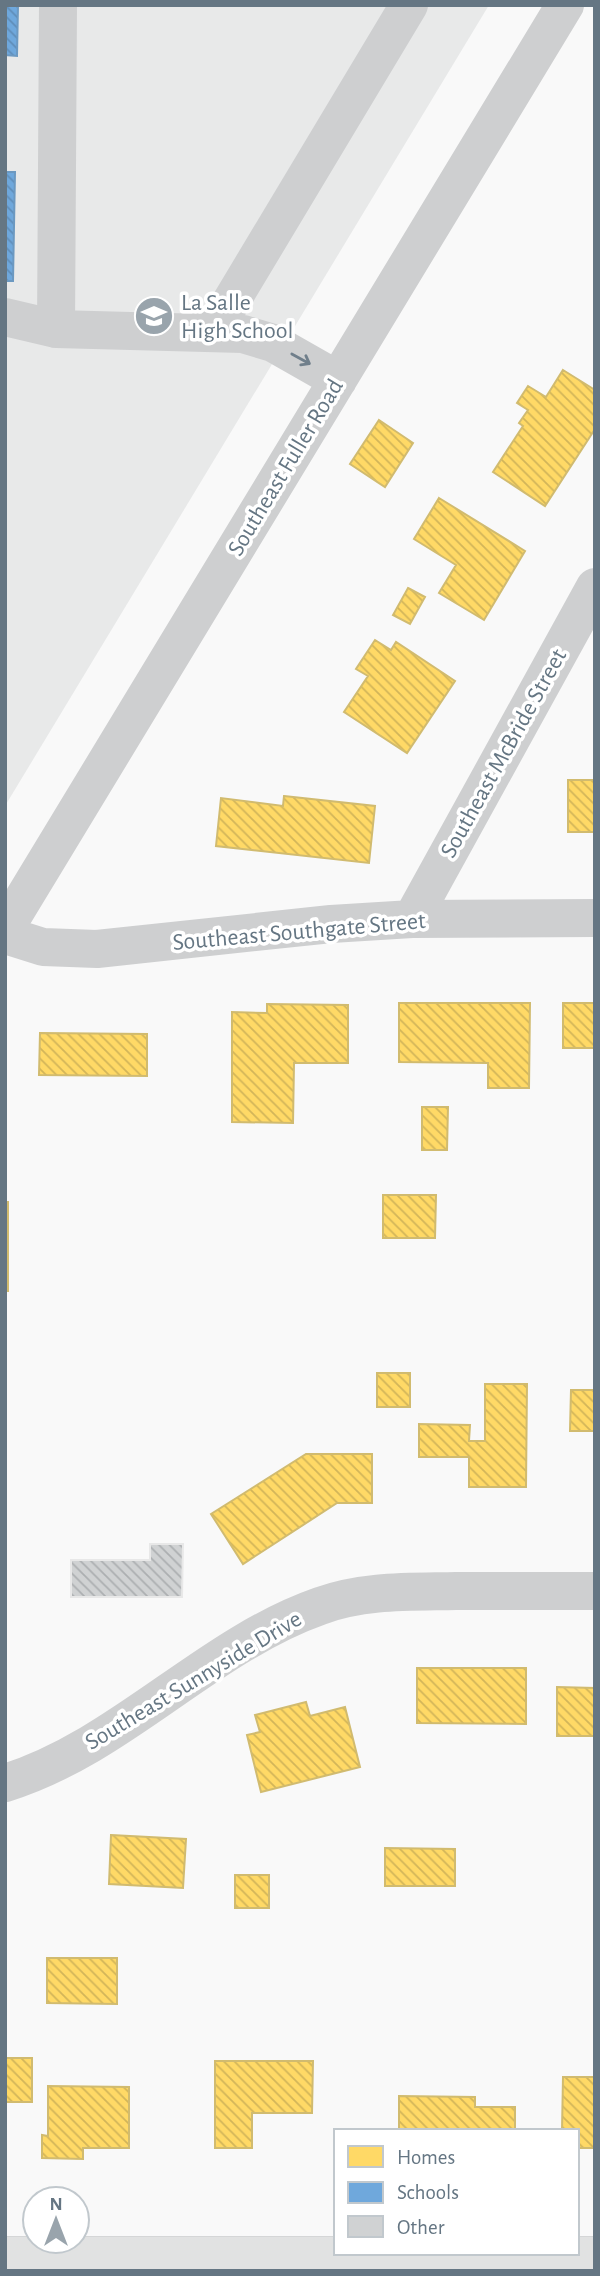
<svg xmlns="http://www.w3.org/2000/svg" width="600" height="2276" font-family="'Alegreya Sans',sans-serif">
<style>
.built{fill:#e8e9e9}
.homes{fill:url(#homes-back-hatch);stroke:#d1bb6f;stroke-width:2}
.schools{fill:url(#schools-back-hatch);stroke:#6c99c1;stroke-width:2}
.building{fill:url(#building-back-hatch);stroke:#e8e8e8;stroke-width:2}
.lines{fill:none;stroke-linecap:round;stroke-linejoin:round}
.major-casing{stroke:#d5d6d7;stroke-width:40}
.minor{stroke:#cecfd0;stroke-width:38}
.major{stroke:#e1e2e2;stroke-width:38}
.oneway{stroke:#707f8b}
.labels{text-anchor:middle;stroke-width:7;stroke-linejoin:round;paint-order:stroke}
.poi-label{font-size:24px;fill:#657683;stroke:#fff;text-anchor:start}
.street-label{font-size:24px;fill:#657683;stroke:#fff}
</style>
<defs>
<pattern id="homes-back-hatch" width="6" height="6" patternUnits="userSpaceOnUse" patternTransform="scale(1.75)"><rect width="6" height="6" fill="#ffd966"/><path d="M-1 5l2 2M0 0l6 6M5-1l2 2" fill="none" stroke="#d2b559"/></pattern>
<pattern id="schools-back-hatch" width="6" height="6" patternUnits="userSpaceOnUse" patternTransform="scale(1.75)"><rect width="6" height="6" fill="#6fa8dc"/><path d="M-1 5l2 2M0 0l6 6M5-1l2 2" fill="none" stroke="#5f8db8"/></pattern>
<pattern id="building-back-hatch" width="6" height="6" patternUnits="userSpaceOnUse" patternTransform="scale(1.75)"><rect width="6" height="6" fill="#d0d2d3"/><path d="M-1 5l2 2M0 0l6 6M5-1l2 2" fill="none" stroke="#acafb1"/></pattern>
</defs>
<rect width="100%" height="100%" fill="#f9f9f9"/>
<path class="built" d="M5 5H489L5 806Z"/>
<path class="homes" d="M563 370 595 390V429L545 506 493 472 523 426 519 423 528 410 517 403 528 386 546 397Z
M379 420 413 443 385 487 350 464Z
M439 498 525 551 484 620 439 593 456 565 414 539Z
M408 588 425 597 410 624 393 615Z
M375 640 391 650 396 642 455 681 407 753 344 712 368 676 356 669Z
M568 780H595V832H568Z
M284 796 375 806 369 863 216 846 221 798 283 806Z
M399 1003H530L529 1088H488V1063L399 1062Z
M563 1003H595V1048H563Z
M267 1004 348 1005V1063H294L293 1123 232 1122V1012L267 1013Z
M40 1033 147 1034V1076L39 1075Z
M422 1107H448L447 1150H422Z
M383 1195H436L435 1238H383Z
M5 1202H8V1291H5Z
M377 1373H410V1407H377Z
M485 1384H527L526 1487H469V1457H419V1424L470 1425 469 1441H485Z
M571 1390H595V1431H570Z
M306 1454H372V1503H337L243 1564 211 1514Z
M417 1668H526V1724L417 1723Z
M557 1687 595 1688V1736H557Z
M306 1702 310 1716 345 1707 360 1767 261 1792 247 1735 260 1732 255 1715Z
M111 1835 186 1839 183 1888 109 1884Z
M385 1848 455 1849V1886H385Z
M235 1875H269V1908H235Z
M47 1958H117V2004L47 2003Z
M5 2058H32V2102H5Z
M215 2061H313L312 2113H252V2148H215Z
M563 2077H595V2148H577V2131H562Z
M48 2086 129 2087V2148H83V2159L42 2158V2135L48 2136Z
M399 2096 475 2097V2107H515V2131H399Z"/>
<path class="schools" d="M5 5H18L17 56 5 55Z
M5 172H15L13 281H5Z"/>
<path class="building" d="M150 1544H183L182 1597H71V1560H150Z"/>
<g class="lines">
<g class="major-casing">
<path id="major" d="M5 2256H595"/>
</g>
<path class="minor" d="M58 5 56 329 243 334 273 343 338 380
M5 317 56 329
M214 330 409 5
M412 919 595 587
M5 929 565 5
M5 935 43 947 97 949 331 924 412 919 595 918
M5 1783C121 1747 206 1646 320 1606 364 1590 410 1592 456 1591 502 1591 549 1591 595 1591"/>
<use href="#major" class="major"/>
</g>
<defs><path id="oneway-shaft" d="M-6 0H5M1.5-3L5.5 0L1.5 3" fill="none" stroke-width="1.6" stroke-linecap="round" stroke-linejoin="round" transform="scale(1.75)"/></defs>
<use class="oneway" href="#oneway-shaft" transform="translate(301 359) rotate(29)"/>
<defs>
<g id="school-disc" transform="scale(2.0125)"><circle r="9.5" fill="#99a4ac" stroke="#fff"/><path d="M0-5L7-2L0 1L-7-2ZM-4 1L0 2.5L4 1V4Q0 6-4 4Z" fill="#fff"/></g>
</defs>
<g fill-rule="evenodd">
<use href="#school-disc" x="154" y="316"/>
</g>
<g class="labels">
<g class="poi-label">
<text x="181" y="310">La Salle<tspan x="181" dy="28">High School</tspan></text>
</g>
<g class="street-label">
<text transform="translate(285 467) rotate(-59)" y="8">Southeast Fuller Road</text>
<text transform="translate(503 753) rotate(-61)" y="8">Southeast McBride Street</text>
<text transform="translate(299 931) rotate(-5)" y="8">Southeast Southgate Street</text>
<text transform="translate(193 1680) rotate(-31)" y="8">Southeast Sunnyside Drive</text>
</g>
</g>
<rect width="600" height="2276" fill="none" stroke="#657683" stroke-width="14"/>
<rect x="334" y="2129" width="245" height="126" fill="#ffffff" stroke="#c1c8cd" stroke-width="2"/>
<rect x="348" y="2146" width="35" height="21" fill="#ffd966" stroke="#c1c8cd" stroke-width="2"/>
<text x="397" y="2164" font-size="21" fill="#657683">Homes</text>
<rect x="348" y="2182" width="35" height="21" fill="#6fa8dc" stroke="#c1c8cd" stroke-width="2"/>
<text x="397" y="2199" font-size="21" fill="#657683">Schools</text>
<rect x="348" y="2216" width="35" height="21" fill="#d0d2d3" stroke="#c1c8cd" stroke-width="2"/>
<text x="397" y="2234" font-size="21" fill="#657683">Other</text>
<g transform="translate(56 2220)"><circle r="33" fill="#ffffff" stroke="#c1c8cd" stroke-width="2"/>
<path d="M0-5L12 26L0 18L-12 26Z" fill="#99a4ac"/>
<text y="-10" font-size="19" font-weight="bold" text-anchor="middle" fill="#657683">N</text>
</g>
</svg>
